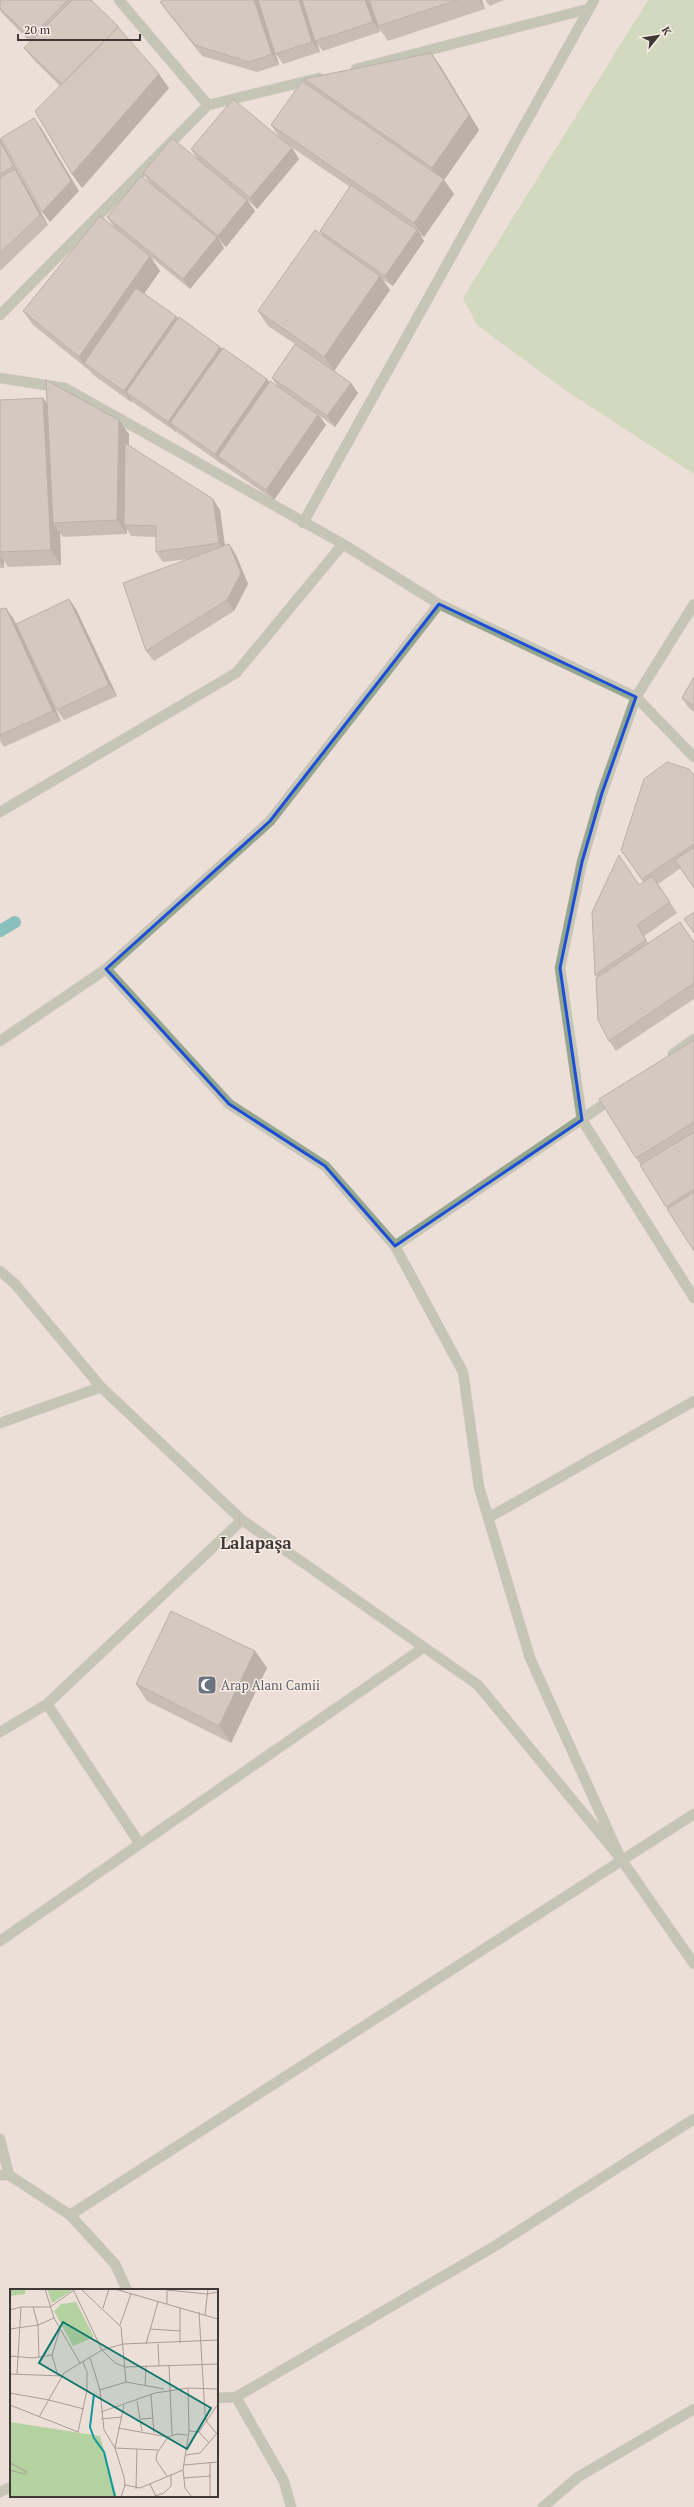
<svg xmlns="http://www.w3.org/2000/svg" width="694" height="2507" font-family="'PT Serif',serif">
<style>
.green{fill:#b4d29f}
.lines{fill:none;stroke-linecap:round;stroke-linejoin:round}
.stream{stroke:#11999e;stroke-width:12}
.minor-casing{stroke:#c6bbb4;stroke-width:11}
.minor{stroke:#92a78b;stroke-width:10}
.wall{fill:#9c968c}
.shaded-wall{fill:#7f7a72}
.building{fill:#b5aea3;stroke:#7f7a72}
.marked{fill:none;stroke:#1d4ed8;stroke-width:3;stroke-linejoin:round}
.labels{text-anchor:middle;stroke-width:3;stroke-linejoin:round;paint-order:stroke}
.worship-label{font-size:13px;fill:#5b616d;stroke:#f9ece5;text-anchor:start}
.district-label{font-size:17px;font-weight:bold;fill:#3f3a37;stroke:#f9ece5}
.inset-river{fill:none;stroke:#11999e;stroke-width:2}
.inset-road{fill:none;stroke:#a79d97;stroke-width:1}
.view{fill:#0f766e;fill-opacity:0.15;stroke:#0f766e;stroke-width:2}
.inset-edge{fill:none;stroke:#3f3a37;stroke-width:2}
</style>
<rect width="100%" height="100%" fill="#ecdfd7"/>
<path class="green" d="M648 0H694V474L568 392 477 325 463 298Z"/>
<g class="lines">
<path class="stream" d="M0 931 15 922"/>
<g class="minor-casing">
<path id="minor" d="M119 0 208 105
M356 69 588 9
M0 315 208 105 319 78
M0 378 65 388 343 544 439 604 636 697 694 757
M303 523 594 0
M694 604 636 697 602 793 582 862 560 968 582 1120 694 1298
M0 812 236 673 343 544
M106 969 229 1104 325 1166 395 1246 463 1372 479 1487 530 1658 621 1859
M0 1041 106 969 270 821 439 604
M673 1054 694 1039
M395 1246 613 1098
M0 1271 15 1284 101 1387 242 1520 478 1685 621 1859 694 1964
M0 1423 101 1387
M488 1518 694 1401
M47 1704 140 1844
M0 1732 47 1704 242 1520
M0 1941 423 1648
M0 2139 9 2175
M0 2175H9L70 2215 115 2264 127 2290
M70 2215 694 1814
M236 2397 284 2481 291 2507
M217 2398 236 2397 495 2246 694 2119
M0 2492 11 2487
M543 2507 578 2477 694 2409"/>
</g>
<use href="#minor" class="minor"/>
</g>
<path class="wall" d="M0 0H91L169 88 82 188 72 174 60 86 32 58 24 48 30 42 1 12 0 10Z
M161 0H482L485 9 388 41 378 27 380 32 323 51 316 42 320 52 283 64 276 54 279 65 257 72 202 56 168 13 160 2 162 1Z
M485 0H504L490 6Z
M431 53 441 67 479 130 444 180 454 194 424 237 420 235 424 241 393 286 383 280 390 290 334 371 351 383 358 393 335 427 320 416 326 425 274 500 225 466 223 464V465L178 433 176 431V432L134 403 132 401 131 402 92 374 90 371 33 325 23 311 150 256 160 271 144 294 176 316 178 318 267 379 269 382 278 387 272 378 295 344 268 326 258 311 323 236 320 231 350 187 281 140 271 125 310 87 304 79Z
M0 138 48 225 1 270H0Z
M292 148 299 159 257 209 247 200 255 211 226 247 220 242 224 248 190 289 114 227 107 217 149 182 143 173 198 160 191 149Z
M43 398 47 403 129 434V445L220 510 225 546 229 544 236 555 248 584 234 611 154 661 146 651 189 559 163 562 156 552V537L131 536 127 529V534L63 537 60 533 61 565 8 567 4 561V568H0V400Z
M69 599 76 609 117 696 64 720 57 710Z
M0 609 13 618 61 721 4 747 0 741Z
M694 677V712L689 708 682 698Z
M694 775V888L681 868 658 884 677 913 644 936 648 943 680 922 694 942V999L616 1051 609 1041 597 977 595 975 639 885 643 882 621 850Z
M694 1040V1251L640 1165H641L636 1158Z
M255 1651 267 1668 231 1743 147 1701 136 1684Z"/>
<path class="shaded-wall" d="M254 0H258L279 65 272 54Z
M299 0H303L320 52 312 42Z
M365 0H369L380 32 373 22Z
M479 0H482L485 9Z
M431 53 441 67 479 130 444 180 454 194 424 237 414 223 442 182 432 168Z
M159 74 169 88 82 188 72 174Z
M34 118 42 129 79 191 50 222 42 212Z
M0 138 21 177 14 166 0 141Z
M292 148 299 159 257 209 250 198Z
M15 169 23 180 48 225 40 215Z
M247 200 255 211 226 247 218 236Z
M417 230 424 241 393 286 385 276Z
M217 237 224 248 190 289 183 279Z
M150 256 160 271 91 368 84 363 89 371 79 357Z
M380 276 390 290 334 371 324 357Z
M176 316 183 326 126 392 132 401 131 402 124 391Z
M220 347 228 357 170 423 176 431V432L168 422Z
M267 379 275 390 218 456 223 464V465L215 454Z
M351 383 358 393 335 427 327 416Z
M43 398 53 412V523L60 533 61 565 51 550Z
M318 415 326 425 274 500 266 490Z
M119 420 129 434 127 525H124L127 529V534L117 520Z
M213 499 220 510 226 554 219 543Z
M229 544 236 555 248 584 234 611 227 600Z
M0 555 4 561V568L0 562Z
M69 599 76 609 117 696 109 685Z
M6 608 13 618 61 721 53 711Z
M255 1651 267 1668 231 1743 219 1726Z"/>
<path class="building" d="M0 0H68L30 38 0 8Z
M72 0H91L119 27H118L62 84 24 48Z
M164 0H254L272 54 249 62 195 45 160 2Z
M258 0H299L312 42 275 54Z
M302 0H365L373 22 315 41Z
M369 0H458L378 26Z
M118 27 159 74 72 174 35 111Z
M431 53 469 115 432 168 304 79Z
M302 81 444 179 414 223 271 125Z
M233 99 292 148 250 198 191 149Z
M34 118 71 181 42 212 1 138Z
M172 138 247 200 218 236 143 173Z
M0 141 14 166 0 174Z
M15 169 40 215 0 253V177Z
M141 176 217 237 183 279 107 217Z
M351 185 417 230 385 276 320 231Z
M100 216 150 256 79 357 23 311Z
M315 230 380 276 324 357 258 311Z
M136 288 176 316 124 391 84 363Z
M179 317 220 347 168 422 126 392Z
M295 344 351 383 327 416 272 378Z
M223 348 267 379 215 454 170 423Z
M46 380 119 420 117 520 53 523Z
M270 381 318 415 266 490 218 456Z
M43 398 51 550 0 552V400Z
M125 443 213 499 219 543 156 552V526L124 525Z
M229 544 241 573 227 600 146 651 123 583Z
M69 599 109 685 57 710 16 624Z
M6 608 53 711 0 735V609Z
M694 677V706L682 698Z
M667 762 689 769 694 775V844L642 879 621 850 644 779Z
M694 847V888L675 860Z
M619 855 639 885 652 876 670 902 637 925 646 940 595 975 592 912Z
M694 912V933L684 919Z
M680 922 694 943V983L609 1041 598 1020 596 978Z
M694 1040V1122L636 1158 599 1099Z
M694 1132V1189L666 1207 640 1165Z
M694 1192V1251L667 1209Z
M171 1611 255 1651 219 1726 136 1684Z"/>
<path d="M0 0H694V2507H0ZM439 604 636 697 602 793 582 862 560 968 582 1120 395 1246 325 1166 229 1104 106 969 270 821Z" fill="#ecdfd7" fill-opacity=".55" fill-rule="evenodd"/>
<path class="marked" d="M439 604 636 697 602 793 582 862 560 968 582 1120 395 1246 325 1166 229 1104 106 969 270 821Z"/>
<defs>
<g id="mosque-square" transform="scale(1)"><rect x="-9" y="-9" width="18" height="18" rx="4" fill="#6b7280" stroke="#f9ece5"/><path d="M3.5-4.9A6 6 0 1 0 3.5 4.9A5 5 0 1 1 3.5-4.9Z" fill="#fff"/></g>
</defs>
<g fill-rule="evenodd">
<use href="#mosque-square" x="207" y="1685"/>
</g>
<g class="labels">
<g class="worship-label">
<text x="221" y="1690">Arap Alanı Camii</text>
</g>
<g class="district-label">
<text x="256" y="1549">Lalapaşa</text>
</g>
</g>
<g transform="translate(10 2289)">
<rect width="208" height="208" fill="#ecdfd7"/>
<path d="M0 0H15V5L0 7ZM37 0H60L61 2 42 14ZM66 13 84 48 63 57 44 22 51 15ZM0 133 90 147 107 208H0Z" fill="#b4d29f"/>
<path class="inset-river" d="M84 105 80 138 84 149 94 163 105 208"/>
<path class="inset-road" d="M35 0 44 29 70 74M63 0 92 61 105 74 115 78 208 75M71 0 111 38 116 93M105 0 208 30M157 1 197 5 208 3M157 15V0M23 18 28 36 29 68M93 19 99 0M170 19V54M0 21 11 18H40L64 1M189 23 195 125 197 133 207 145M195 26 198 0M110 36 121 5M0 40 28 36 44 29M140 40 170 42M136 55 148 13M148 55 149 77M0 67 23 69 42 66M80 69 90 101 94 141 105 159 114 188 115 196 111 208M159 77 162 146M0 85 52 87M7 85 11 18M48 87 42 66 50 40M0 96V104L39 111 74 120M135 97 136 77M178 99 179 142 173 181 175 199 182 208M90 101 116 93 154 100M141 106 144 144M127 112 132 142M0 116 68 143 77 101V83L73 73M114 116 105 159 148 161M91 123 145 104 178 99 208 100M29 128 54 84 92 61 113 55 208 51M91 130 112 128M131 130 143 129M108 139 158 148M179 142 189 143 199 154M189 143 208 115M176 166 190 164 208 143M0 174 17 183 14 185 0 181M200 174V208M174 176 208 173M157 187 146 171 147 164 158 148 167 145 177 146M174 189 201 187M140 195 146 208M115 196 130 199 173 181M126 200 127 160M145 207 154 204 161 197V185"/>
<path class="view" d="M53 33 201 119 177 160 29 74Z"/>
<rect width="208" height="208" class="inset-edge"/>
</g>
<g transform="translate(658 36) rotate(60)" stroke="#f9ece5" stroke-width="3" paint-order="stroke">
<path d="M0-3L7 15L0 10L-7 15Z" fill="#3f3a37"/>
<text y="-6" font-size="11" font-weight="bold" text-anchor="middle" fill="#3f3a37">K</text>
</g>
<path d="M18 34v6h122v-6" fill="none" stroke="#3f3a37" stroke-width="2"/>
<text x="24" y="34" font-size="12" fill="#3f3a37" stroke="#f9ece5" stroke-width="3" paint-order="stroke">20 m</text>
</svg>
